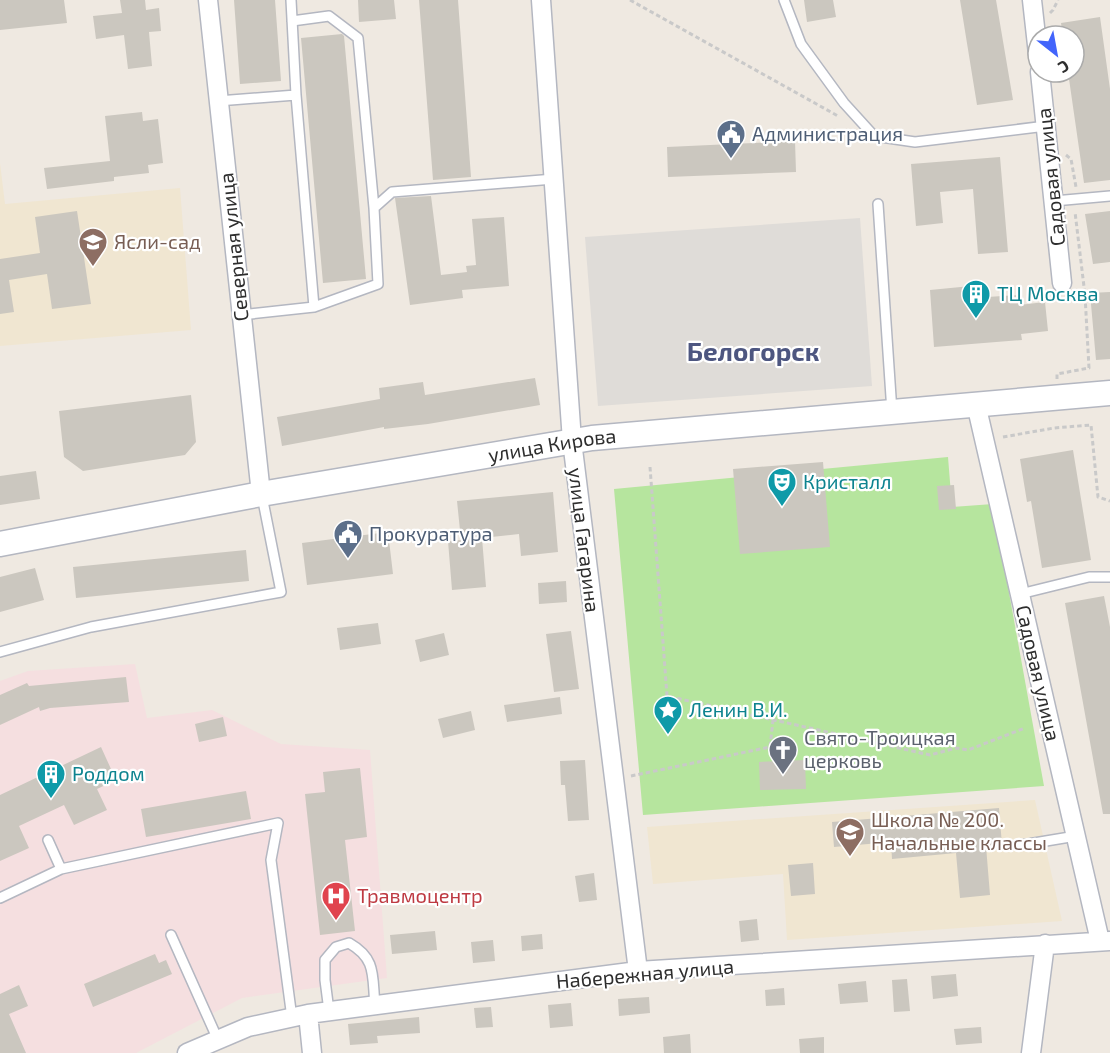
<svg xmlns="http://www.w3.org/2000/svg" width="1110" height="1053" font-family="'Exo 2',sans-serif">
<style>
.education{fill:#f0e6d1}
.medical{fill:#f5dfe0}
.green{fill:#b6e59e}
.plaza{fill:#dfdcd8}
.building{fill:#cbc7bf}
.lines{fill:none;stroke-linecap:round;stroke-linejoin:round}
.service-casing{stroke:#b4b7c1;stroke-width:12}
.minor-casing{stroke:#b4b7c1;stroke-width:21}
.secondary-casing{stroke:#b4b7c1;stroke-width:27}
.path{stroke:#c9c9c9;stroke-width:3;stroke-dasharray:4.5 3;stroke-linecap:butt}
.service{stroke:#fff;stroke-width:9}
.minor{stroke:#fff;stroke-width:18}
.secondary{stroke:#fff;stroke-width:24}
.labels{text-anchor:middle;stroke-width:4.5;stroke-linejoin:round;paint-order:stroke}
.service-label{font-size:20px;fill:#4e5e75;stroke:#fff;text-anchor:start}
.street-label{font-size:20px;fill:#2e2e2e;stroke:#fff}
.education-label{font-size:20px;fill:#785e54;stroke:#fff;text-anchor:start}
.culture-label{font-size:20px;fill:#0d838f;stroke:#fff;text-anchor:start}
.worship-label{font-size:20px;fill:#5b616d;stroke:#fff;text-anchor:start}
.health-label{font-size:20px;fill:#be3a42;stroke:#fff;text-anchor:start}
.district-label{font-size:26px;font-weight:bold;fill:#4d5680;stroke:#fff}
</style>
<rect width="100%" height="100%" fill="#efe9e1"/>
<path class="education" d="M0 163 5 204 180 188 191 330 0 346Z
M1035 800 1062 921 787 940 783 874 653 884 647 827Z"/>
<path class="medical" d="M135 664 147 718 212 710 281 744 370 750 387 978 242 998 136 1053H0V681L28 671Z"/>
<path class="green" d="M948 457 952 507 993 504 1044 786 643 815 614 489Z"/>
<path class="plaza" d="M860 218 872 386 598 406 585 237Z"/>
<path class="building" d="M0 0H64L67 23 0 30Z
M120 0H145L146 10 159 8 161 31 149 32 152 66 128 69 124 35 96 39 93 16 122 13Z
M234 0H275L281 81 240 84Z
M358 0H394L396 19 359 22Z
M419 0H458L471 177 433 180Z
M804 0H833L836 17 807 22Z
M960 0H996L1013 100 977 105Z
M1100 17 1110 89V180L1084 183 1068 72H1074V36H1063L1061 23Z
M342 34 344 36 366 279 323 283 301 38Z
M142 112 143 121 158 119 163 163 148 165 149 173 114 177V181L47 189 44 168 110 161 105 116Z
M795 141 796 172 668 177 667 147Z
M1000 157 1008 252 978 254 973 189 940 192 943 223 916 226 911 164Z
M431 196 441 275 467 272 466 266 476 265 472 219 504 217 509 286 462 290 463 298 410 305 395 198Z
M77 211 91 304 52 309 47 274 9 280 14 312 0 314V259L40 253 35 217Z
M1110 211V262L1093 264 1085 214Z
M971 286 972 298 1018 295 1019 305 1045 302 1048 331 1021 334 1022 340 934 347 930 290Z
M1110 292V359L1096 360 1090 293Z
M535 378 540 405 428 424 384 429V427L282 446 277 417 380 399 379 388 423 382 425 395Z
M191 395 196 442 185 455 83 471 64 457 59 411Z
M1073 450 1091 560 1042 568 1031 501 1027 502 1020 459Z
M823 462 830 547 740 554 733 469Z
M36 471 40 499 0 505V476Z
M954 485 956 509 939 510 937 486Z
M553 492 558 552 521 556 519 534 482 538 486 587 452 590 448 541 461 540 457 501Z
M388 532 393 574 307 585 302 543Z
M246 550 249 581 76 598 73 567Z
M35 568 44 600 0 612V577Z
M566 581 567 602 539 604 538 583Z
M1104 596 1110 627V814H1103L1065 603Z
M378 623 381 644 340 650 337 628Z
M571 631 579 689 554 692 546 634Z
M444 633 449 655 420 662 415 640Z
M126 677 129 702 50 708 40 711 39 707 0 725V695L27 683 29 686Z
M560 697 562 714 507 722 504 705Z
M471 711 475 730 443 738 438 719Z
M223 717 227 736 199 742 195 724Z
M101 747 116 780 97 789 107 810 74 825 64 805 19 826 29 848 0 861V795Z
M585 760 589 820 568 821 565 785H561L560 761Z
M805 760 806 789 760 790 759 762Z
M360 768 367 837 345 840 355 931 320 935 305 794 325 792 323 772Z
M246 791 251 819 146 837 141 809Z
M999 808 1002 845 986 846 990 895 960 898 956 853 892 859 891 842 834 847 832 822Z
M813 863 815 894 791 896 788 865Z
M594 873 597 900 579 902 575 876Z
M757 919 759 940 741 942 739 921Z
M435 931 437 950 392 954 390 935Z
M542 934 543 949 522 951 521 936Z
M493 940 495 961 473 963 471 942Z
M155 954 159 963 166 960 172 974 93 1007 84 984Z
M956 974 958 996 933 999 931 976Z
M907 979 910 1011 894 1012 892 980Z
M866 981 868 1002 840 1004 838 984Z
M19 985 28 1006 9 1014 26 1053H0V994Z
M784 988 785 1005 766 1006 765 990Z
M649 997 650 1013 619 1016 618 999Z
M571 1003 573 1026 550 1028 548 1005Z
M491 1007 493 1027 476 1028 474 1008Z
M419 1017 420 1033 377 1036 378 1043 350 1045 348 1024Z
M981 1027 982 1043 956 1045 954 1029Z
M690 1034 691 1053H664L663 1037Z
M824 1037V1053H800L799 1039Z"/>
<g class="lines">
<g class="service-casing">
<path id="service" d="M784 0 801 44 844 103 874 136 915 142 1046 126
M292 21 329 16 358 38 374 208
M296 95 314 307
M218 101 296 95 291 0
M1054 201 1110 196
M878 204 892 412
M241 315 314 307 378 284 374 208 392 192 554 179
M1020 594 1089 577H1110
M0 652 91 627 281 592 262 496
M48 840 61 869 278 823 271 860 292 1018
M1022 845 1076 836
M0 898 61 869
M171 935 218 1040
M329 1011 325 980V960L336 947 349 943C377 959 372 976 375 1005"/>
</g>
<g class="minor-casing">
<path id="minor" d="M208 0 261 494
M541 0 572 441 638 971
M1032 0 1038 54
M1040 72 1062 283
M976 404 1100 941
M308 1014 312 1053
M187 1053 248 1027 308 1014 638 971 1110 941
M1031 1053 1045 944"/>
</g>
<g class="secondary-casing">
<g id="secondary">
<path id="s1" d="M0 544 261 494 592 438 1110 393"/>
</g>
</g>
<path class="path" d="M630 0 838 116
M1050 13 1053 10 1058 0
M1066 155 1071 159 1076 187
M1057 379V374L1089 368 1085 295 1075 212
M1003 437 1054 428 1091 425 1098 497 1110 501
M650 467 667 696 930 755 956 748 968 750 1025 728
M631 776 770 747 773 720"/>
<use href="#service" class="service"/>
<use href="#minor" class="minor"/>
<use href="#secondary" class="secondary"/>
</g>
<defs>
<g id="civic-pin" transform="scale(1.5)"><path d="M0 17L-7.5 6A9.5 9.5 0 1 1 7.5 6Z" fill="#5c6f8a" stroke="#fff"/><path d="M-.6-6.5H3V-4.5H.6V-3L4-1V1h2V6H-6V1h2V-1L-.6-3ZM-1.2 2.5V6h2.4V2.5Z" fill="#fff"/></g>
<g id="school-pin" transform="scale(1.5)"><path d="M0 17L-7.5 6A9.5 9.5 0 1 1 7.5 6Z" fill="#8d6e63" stroke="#fff"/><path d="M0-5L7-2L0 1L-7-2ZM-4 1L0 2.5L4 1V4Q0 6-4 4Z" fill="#fff"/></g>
<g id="building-pin" transform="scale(1.5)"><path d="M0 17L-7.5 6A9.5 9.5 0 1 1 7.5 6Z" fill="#0f9aa8" stroke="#fff"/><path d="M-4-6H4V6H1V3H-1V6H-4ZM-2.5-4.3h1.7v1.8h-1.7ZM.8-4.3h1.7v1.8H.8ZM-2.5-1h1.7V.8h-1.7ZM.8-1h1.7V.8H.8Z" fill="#fff"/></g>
<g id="theatre-pin" transform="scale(1.5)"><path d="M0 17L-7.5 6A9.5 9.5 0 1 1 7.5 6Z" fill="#0f9aa8" stroke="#fff"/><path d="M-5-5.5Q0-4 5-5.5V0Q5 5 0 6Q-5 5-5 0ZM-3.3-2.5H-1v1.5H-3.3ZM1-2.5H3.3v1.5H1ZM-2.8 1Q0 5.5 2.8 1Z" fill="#fff"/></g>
<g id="sight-pin" transform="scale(1.5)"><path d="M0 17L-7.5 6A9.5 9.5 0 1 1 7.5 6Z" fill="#0f9aa8" stroke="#fff"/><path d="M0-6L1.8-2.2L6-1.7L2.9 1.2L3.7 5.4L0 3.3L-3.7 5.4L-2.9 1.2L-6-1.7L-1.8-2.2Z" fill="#fff"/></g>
<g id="church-pin" transform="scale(1.5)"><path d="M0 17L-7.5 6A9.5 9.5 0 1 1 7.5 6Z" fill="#6b7280" stroke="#fff"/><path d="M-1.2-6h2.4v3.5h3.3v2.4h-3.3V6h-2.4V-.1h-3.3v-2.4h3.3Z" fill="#fff"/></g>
<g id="hospital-pin" transform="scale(1.5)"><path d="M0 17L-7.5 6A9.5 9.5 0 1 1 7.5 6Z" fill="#e0444e" stroke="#fff"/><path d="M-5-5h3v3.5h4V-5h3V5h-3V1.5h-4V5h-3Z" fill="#fff"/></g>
</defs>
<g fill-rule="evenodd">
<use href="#civic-pin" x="731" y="134"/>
<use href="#school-pin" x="93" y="242"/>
<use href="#building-pin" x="976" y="294"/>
<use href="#theatre-pin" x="782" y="482"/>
<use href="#civic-pin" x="348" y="534"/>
<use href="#sight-pin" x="668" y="710"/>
<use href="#church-pin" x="783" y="750"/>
<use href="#building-pin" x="51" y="774"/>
<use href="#school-pin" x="850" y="832"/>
<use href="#hospital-pin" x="336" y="896"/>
</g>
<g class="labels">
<g class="service-label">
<text x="752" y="141">Администрация</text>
<text x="369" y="541">Прокуратура</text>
</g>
<g class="street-label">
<text transform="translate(1051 177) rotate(-96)" y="7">Садовая улица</text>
<text transform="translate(234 247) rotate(-96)" y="7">Северная улица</text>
<text dy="7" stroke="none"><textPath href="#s1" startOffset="561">улица Кирова</textPath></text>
<text transform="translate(584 540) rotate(83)" y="7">улица Гагарина</text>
<text transform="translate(1038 673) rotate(77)" y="7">Садовая улица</text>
<text transform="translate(645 974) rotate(-5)" y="7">Набережная улица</text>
</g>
<g class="education-label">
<text x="114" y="249">Ясли-сад</text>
<text x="871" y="827">Школа № 200.<tspan x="871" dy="23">Начальные классы</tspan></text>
</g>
<g class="culture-label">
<text x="997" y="301">ТЦ Москва</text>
<text x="803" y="489">Кристалл</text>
<text x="689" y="717">Ленин В.И.</text>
<text x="72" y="781">Роддом</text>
</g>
<g class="worship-label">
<text x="804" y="745">Свято-Троицкая<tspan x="804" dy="23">церковь</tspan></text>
</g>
<g class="health-label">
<text x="357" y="903">Травмоцентр</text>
</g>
<g class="district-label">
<text x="753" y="361">Белогорск</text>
</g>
</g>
<g transform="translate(1056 54) rotate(149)"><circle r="28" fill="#ffffff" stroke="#ababab" stroke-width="1.5"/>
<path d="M0-4.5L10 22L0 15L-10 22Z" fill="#4264fb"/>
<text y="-9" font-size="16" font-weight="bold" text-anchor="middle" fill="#2e2e2e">С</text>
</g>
</svg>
